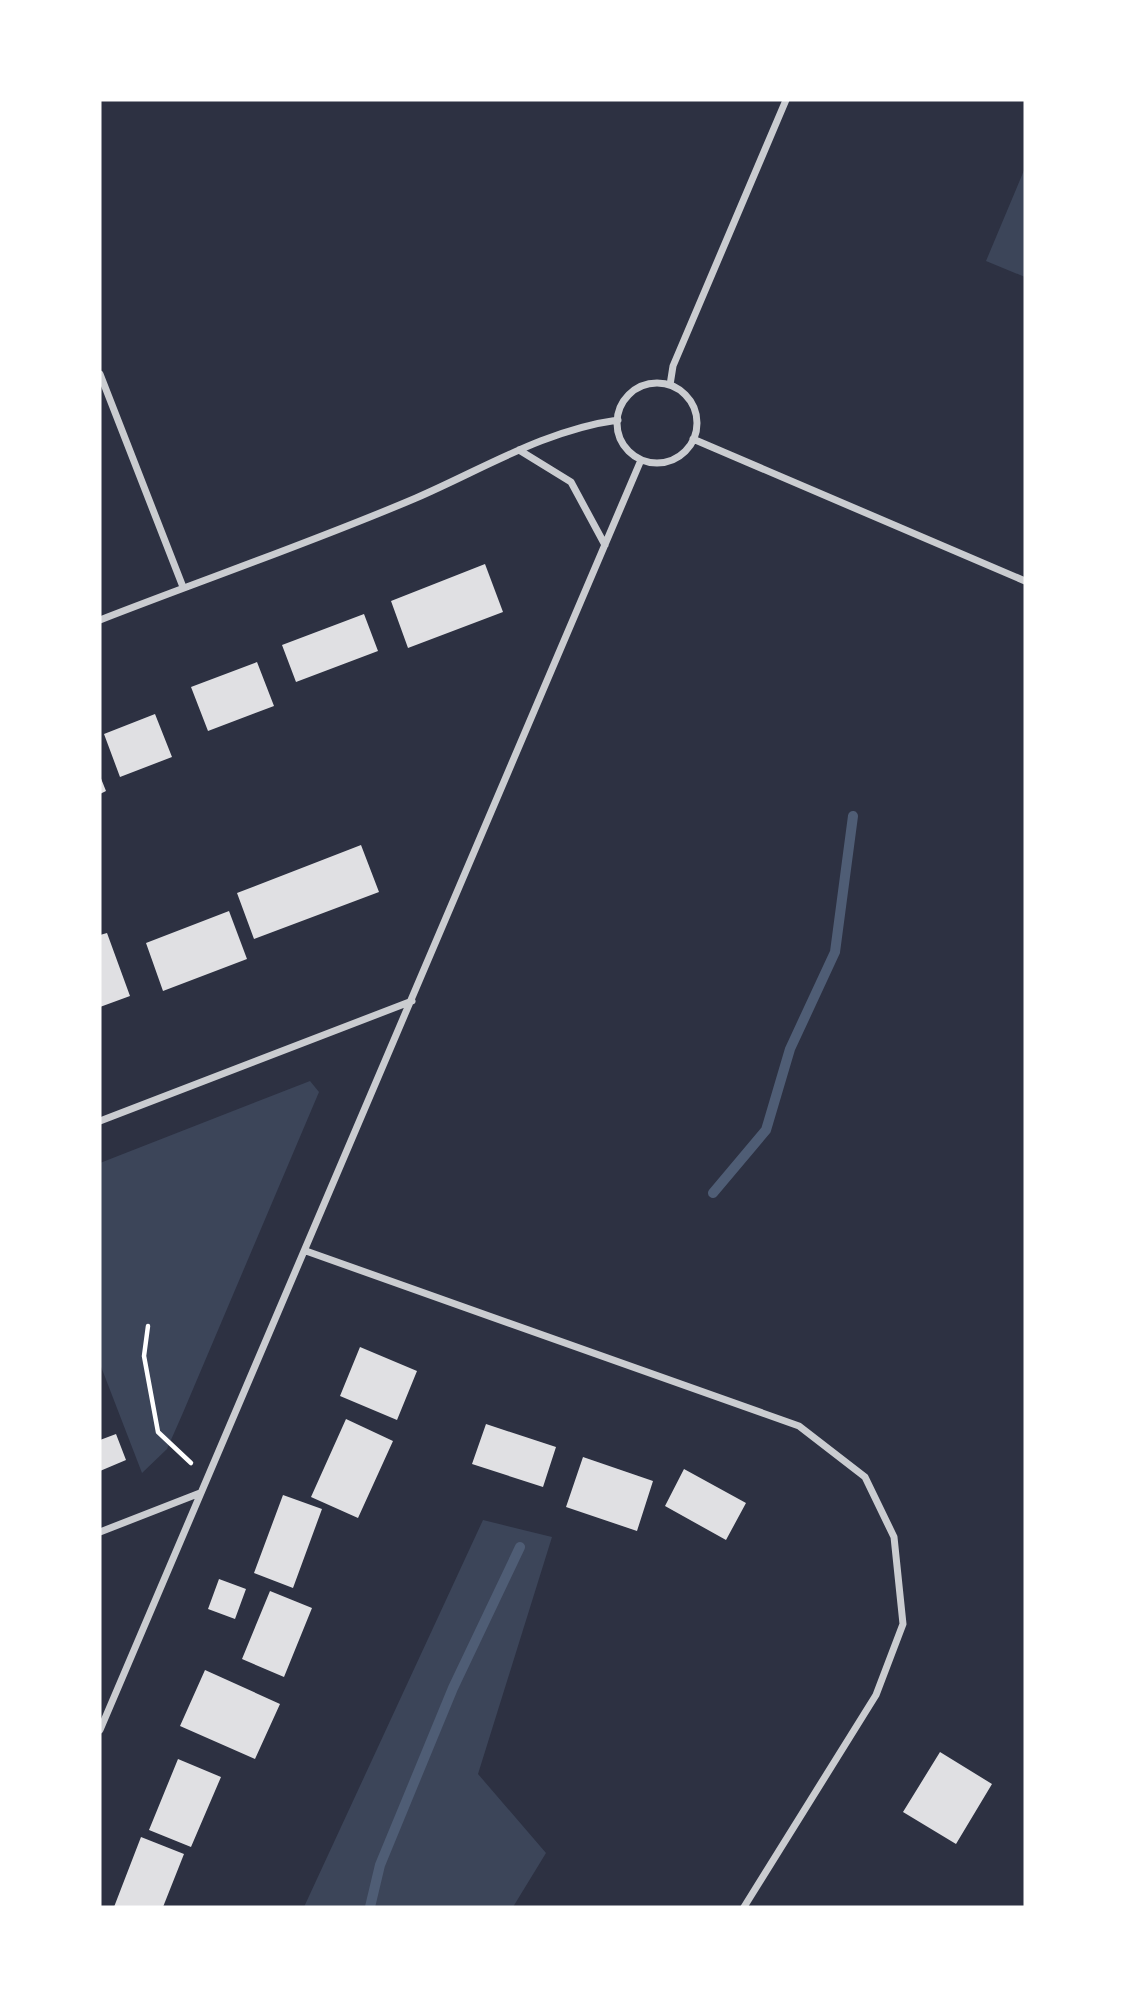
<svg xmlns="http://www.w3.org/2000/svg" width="1125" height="2007" font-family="'Varela Round',sans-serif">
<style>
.green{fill:#3c4559}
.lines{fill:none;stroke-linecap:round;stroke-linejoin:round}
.stream{stroke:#4f5d75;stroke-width:10}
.building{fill:#e0e0e3}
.path{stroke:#fff;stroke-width:4.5}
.minor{stroke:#caccd0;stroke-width:7}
</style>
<rect width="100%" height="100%" fill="#2d3142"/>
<path class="green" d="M1025 168V277L986 261Z
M310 1081 319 1092 182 1415 167 1449 142 1473 100 1364V1163Z
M483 1520 552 1537 478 1774 546 1853 513 1907H304Z"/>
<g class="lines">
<path class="stream" d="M713 1193 766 1130 790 1049 835 952 853 816
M370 1907 380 1865 453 1688 520 1547"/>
</g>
<path class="building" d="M485 564 503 612 408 648 391 601Z
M364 614 378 651 296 682 282 645Z
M257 662 274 706 208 731 191 687Z
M155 714 172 757 120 777 104 734Z
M100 776 106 791 100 794Z
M361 845 379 892 254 939 237 893Z
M229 911 247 959 163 991 146 943Z
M107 933 130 996 100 1007V935Z
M360 1347 417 1371 397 1420 340 1396Z
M346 1419 393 1441 358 1518 311 1497Z
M486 1424 556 1447 543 1487 472 1464Z
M116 1434 126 1460 100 1471V1440Z
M583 1457 653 1481 637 1531 566 1507Z
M684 1469 746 1503 726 1540 665 1506Z
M283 1495 322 1509 293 1588 254 1573Z
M219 1579 246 1589 235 1619 208 1609Z
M270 1591 312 1608 284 1677 242 1659Z
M205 1670 280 1704 255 1759 180 1726Z
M940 1752 992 1784 956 1844 903 1812Z
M178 1759 221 1777 191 1847 149 1830Z
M141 1837 184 1854 163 1907H114Z"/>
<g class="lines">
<path class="path" d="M148 1326 144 1356 158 1432 191 1463"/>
<path class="minor" d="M100 374 183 587
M617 423a40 40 0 1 1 80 0a40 40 0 1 1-80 0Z
M670 385 673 366 786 100
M693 439 1025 581
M519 450 571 482 605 545
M100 620C205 579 313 542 416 498 483 469 545 430 618 420
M100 1121 412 1001
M306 1251 799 1426 865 1477 894 1537 903 1624 876 1695 744 1907
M100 1532 200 1493
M100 1730 641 460"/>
</g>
<rect width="1125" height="2007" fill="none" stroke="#ffffff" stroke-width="203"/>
</svg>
